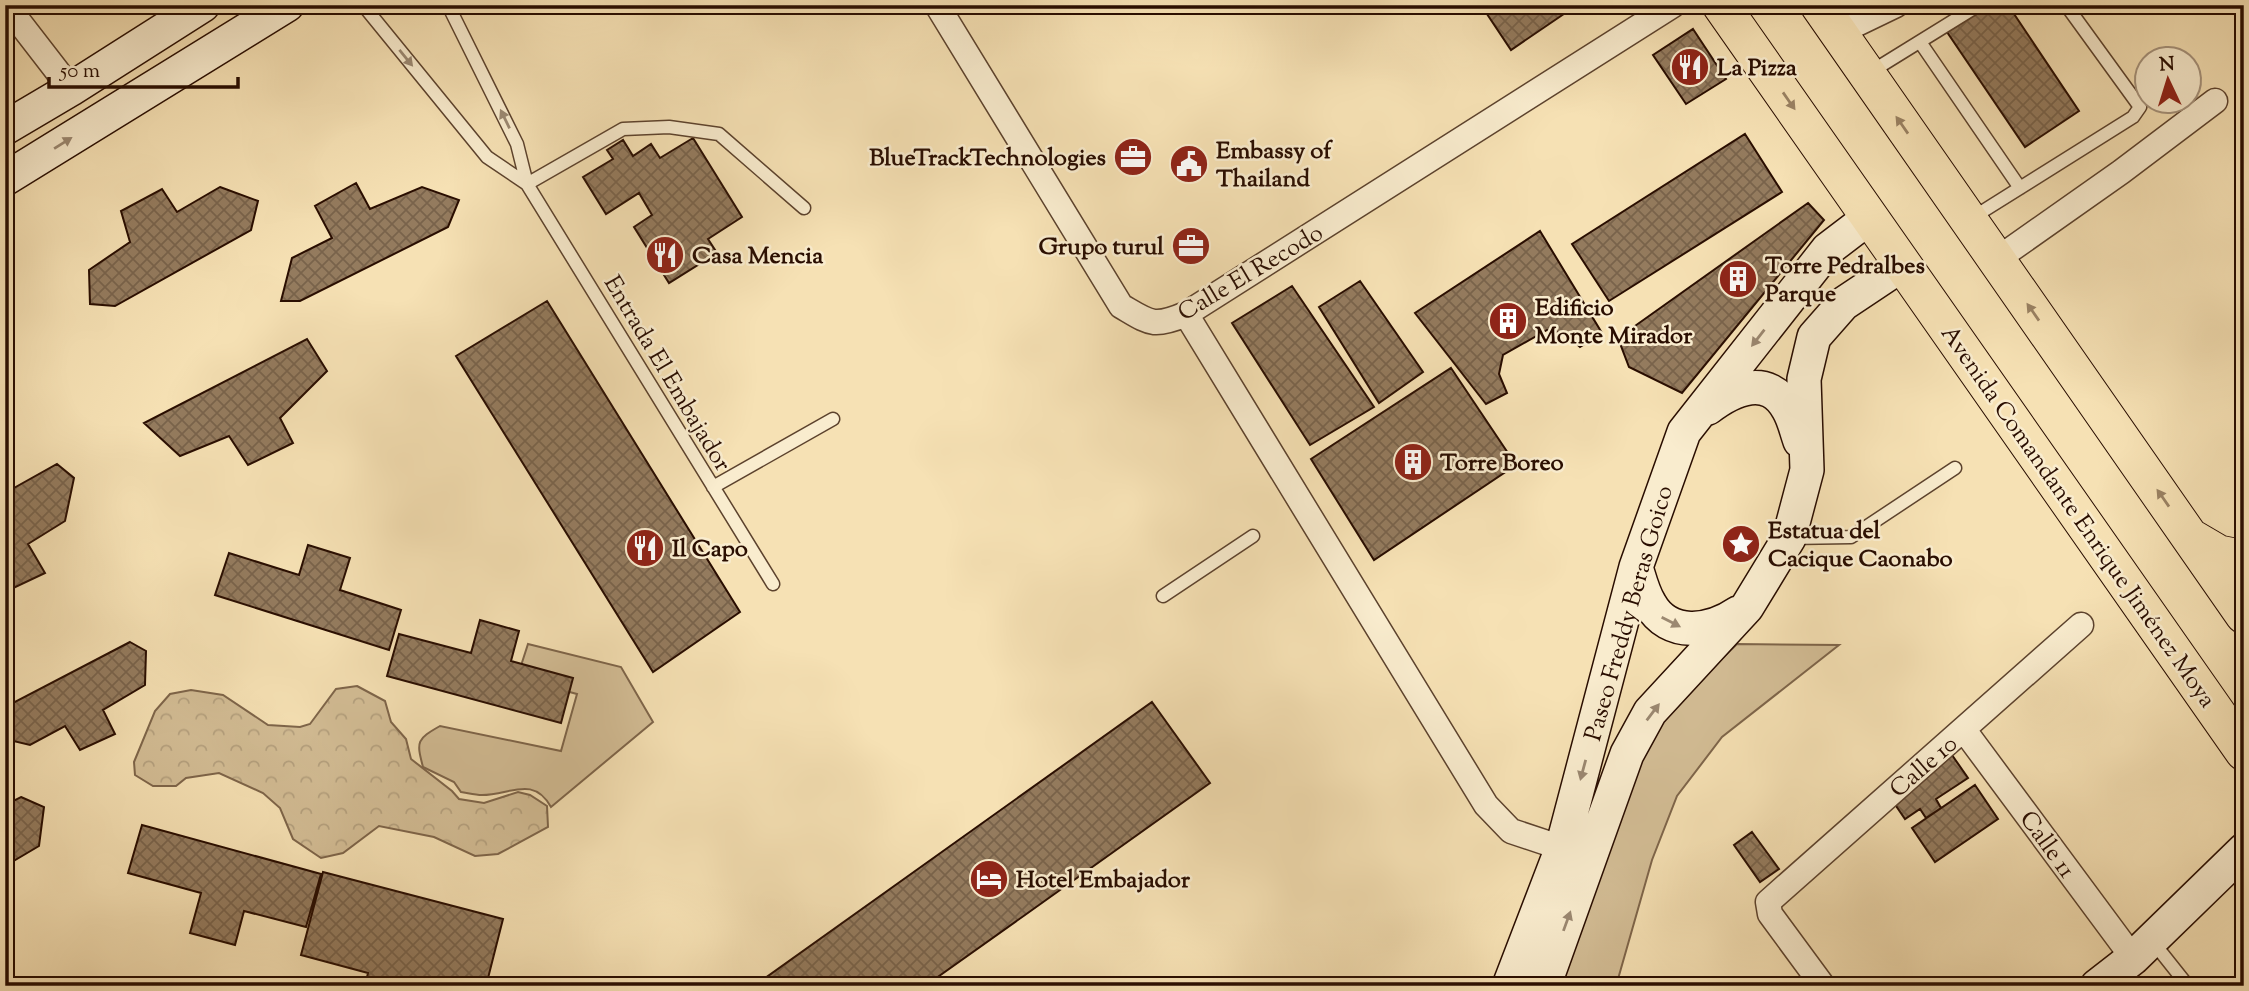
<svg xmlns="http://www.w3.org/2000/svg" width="2249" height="991" font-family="'Sorts Mill Goudy',serif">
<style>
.green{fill:#d3bd95;stroke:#7e654a;stroke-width:2}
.forest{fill:url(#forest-crowns);stroke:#7e654a;stroke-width:2}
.building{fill:url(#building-cross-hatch);stroke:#290d00;stroke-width:2}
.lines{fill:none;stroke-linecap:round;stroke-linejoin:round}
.lane-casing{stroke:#5c422d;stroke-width:15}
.street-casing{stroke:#5c422d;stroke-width:27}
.secondary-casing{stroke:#290d00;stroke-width:36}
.primary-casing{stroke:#290d00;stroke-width:39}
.lane{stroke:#f9ecce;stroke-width:12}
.street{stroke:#f9ecce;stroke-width:24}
.secondary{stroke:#f9ecce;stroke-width:33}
.primary{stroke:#f6e1b4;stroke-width:37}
.oneway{fill:#9b8871}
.oneway2{fill:#9a8263}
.labels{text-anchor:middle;stroke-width:5;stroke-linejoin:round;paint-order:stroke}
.poi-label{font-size:24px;font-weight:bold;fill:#290d00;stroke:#f9ecce;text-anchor:start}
.street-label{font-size:24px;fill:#290d00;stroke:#f9ecce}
</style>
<defs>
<pattern id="forest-crowns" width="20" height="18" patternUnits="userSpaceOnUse" patternTransform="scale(1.75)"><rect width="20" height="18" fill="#d3bd95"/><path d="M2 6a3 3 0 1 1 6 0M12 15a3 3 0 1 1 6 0" fill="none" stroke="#b5a17f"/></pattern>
<pattern id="building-cross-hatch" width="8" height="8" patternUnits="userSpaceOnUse" patternTransform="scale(1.75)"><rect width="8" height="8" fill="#947b5e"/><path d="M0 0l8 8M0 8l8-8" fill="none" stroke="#79634b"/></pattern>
</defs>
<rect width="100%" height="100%" fill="#f6e1b4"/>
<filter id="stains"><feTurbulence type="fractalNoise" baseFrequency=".00286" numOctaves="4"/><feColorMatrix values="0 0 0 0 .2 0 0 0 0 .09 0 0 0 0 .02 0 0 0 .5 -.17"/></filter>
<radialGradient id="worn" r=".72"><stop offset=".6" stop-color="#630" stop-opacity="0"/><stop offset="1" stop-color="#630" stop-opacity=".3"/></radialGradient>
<path class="green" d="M528 644 621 667 653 722 551 807C533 775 510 795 482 795 475 795 468 793 461 792L454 782 423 767C416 741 417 739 440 726L561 751 577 694 517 678Z
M1737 644 1839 645 1722 737 1677 796 1652 860 1616 986H1555L1637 771 1664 714Z"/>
<path class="forest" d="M357 686 385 701 391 722 406 739 411 759 452 791 459 799 484 803 518 792 530 795 547 806 548 827 498 854 475 856 434 837 379 826 343 853 321 858 293 839 280 808 263 793 219 773 186 778 176 786H153L135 775 134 762 155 711 170 694 191 690 223 695 268 725 300 727 310 724 336 689Z"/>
<path class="building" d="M1481 5H1577L1511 50Z
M1988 5H2008L2079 111 2025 147 1947 32Z
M1693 29 1726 79 1686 104 1653 55Z
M1745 134 1782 192 1609 301 1572 244Z
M693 138 742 217 708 239 717 253 669 283 634 227 652 215 639 193 606 214 583 177 613 159 607 150 623 140 633 156 651 144 660 158Z
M356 183 370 209 422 187 459 200 448 227 300 301H281L292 258 332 238 315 206Z
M220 187 258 201 251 230 115 306 90 304 89 270 130 242 121 211 162 189 177 212Z
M1808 203 1824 220 1682 393 1629 367 1618 338Z
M1540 231 1602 333 1580 347 1567 335 1547 330 1503 355 1499 374 1507 393 1486 404 1415 313Z
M1360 281 1423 372 1379 403 1319 307Z
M1292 286 1374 407 1310 445 1232 323Z
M547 301 740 612 653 672 456 356Z
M307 339 327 371 280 418 293 443 248 465 229 436 180 456 144 423Z
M1451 368 1516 465 1374 560 1311 459Z
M57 464 74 478 65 521 28 544 45 573 5 592V493Z
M308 545 350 558 340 590 401 610 389 650 215 595 229 553 299 575Z
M480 620 519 631 511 661 573 678 561 723 387 676 399 634 471 653Z
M130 642 146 651 145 685 103 710 115 734 80 750 65 726 30 745 5 739V707Z
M1152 702 1210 783 1025 915 925 986H754Z
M1952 755 1968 778 1936 799 1941 808 1926 818 1920 809 1905 819 1890 797Z
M1975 785 1998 819 1935 862 1912 828Z
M21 797 44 807 39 846 5 866V805Z
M142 825 321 874 306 927 244 911 235 945 190 933 201 893 128 873Z
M1752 832 1779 869 1760 882 1734 845Z
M323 872 503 919 486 986H365L368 973 301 955Z"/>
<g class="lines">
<g class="lane-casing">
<path id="lane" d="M363 5 487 157 527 184
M448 5 517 144 527 184 773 584
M1920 42 2020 188
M1869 73 1979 5
M527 184 623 129 669 127 719 134 804 208
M1972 218 2133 117 2140 107 2066 5
M713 487 833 419
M1789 538 1851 537 1955 468
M1163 596 1253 536
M2153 942 2188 986"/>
</g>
<g class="street-casing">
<path id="street" d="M6 5 71 89
M937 5 1121 306C1150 323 1153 328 1186 314L1673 5
M1838 33 1896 5
M1996 260 2121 172 2215 101
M1186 314 1486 805 1511 831 1562 848
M1964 730 2133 958
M1823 986 1770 914 1768 902 2081 625"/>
</g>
<g class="secondary-casing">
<path id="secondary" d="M5 128 71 89 203 5
M5 179 287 5
M1708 408C1733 389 1768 373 1788 409 1794 419 1796 430 1800 441
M1636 567C1640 580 1643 593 1650 604 1669 638 1710 632 1738 613
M1509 986 1562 848 1636 567 1684 432 1828 249 1870 217
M1544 986 1627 754 1650 712 1747 607 1789 538 1807 470 1804 379 1814 337 1843 304 1903 264
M2097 986 2133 958 2244 850"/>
</g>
<g class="primary-casing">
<path id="primary" d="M1721 5 2244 752
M1819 5 2244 615
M2190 537 2219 554 2244 559"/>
</g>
<use href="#lane" class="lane"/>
<use href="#street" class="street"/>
<use href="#secondary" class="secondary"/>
<use href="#primary" class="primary"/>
</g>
<defs><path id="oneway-solid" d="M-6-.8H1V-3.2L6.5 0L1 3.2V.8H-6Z" transform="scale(1.75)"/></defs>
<g class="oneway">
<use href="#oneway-solid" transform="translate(406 58) rotate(51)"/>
<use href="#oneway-solid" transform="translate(505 119) rotate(-116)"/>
<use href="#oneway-solid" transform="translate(63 143) rotate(-32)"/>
<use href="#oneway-solid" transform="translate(1758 338) rotate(128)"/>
<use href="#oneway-solid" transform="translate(1671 622) rotate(27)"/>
<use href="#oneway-solid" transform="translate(1653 712) rotate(-53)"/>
<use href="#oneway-solid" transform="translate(1583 770) rotate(105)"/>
<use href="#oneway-solid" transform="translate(1567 921) rotate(-70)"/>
</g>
<g class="oneway2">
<use href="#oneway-solid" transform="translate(1789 101) rotate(55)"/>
<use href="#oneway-solid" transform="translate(1902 125) rotate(-125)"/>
<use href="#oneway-solid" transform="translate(2033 312) rotate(-125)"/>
<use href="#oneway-solid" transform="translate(2163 498) rotate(-125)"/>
</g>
<defs>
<g id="restaurant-disc" transform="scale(2.0125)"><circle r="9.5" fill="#8f2418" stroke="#f9ecce"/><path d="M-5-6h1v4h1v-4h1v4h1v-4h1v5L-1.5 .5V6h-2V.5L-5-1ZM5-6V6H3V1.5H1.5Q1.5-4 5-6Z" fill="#fff"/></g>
<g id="office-disc" transform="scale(2.0125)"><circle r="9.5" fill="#8f2418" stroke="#f9ecce"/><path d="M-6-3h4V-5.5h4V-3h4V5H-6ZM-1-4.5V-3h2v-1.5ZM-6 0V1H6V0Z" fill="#fff"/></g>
<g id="civic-disc" transform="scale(2.0125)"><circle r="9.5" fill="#8f2418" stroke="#f9ecce"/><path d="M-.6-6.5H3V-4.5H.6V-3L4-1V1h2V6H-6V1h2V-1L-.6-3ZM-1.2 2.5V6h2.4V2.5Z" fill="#fff"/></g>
<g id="building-disc" transform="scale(2.0125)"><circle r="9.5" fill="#8f2418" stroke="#f9ecce"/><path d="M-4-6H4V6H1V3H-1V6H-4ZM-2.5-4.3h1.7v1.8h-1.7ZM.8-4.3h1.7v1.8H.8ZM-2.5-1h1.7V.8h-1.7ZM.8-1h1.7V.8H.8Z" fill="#fff"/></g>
<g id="sight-disc" transform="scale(2.0125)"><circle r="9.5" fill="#8f2418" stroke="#f9ecce"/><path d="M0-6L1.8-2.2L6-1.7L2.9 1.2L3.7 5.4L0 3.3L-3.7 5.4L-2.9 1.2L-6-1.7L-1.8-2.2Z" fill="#fff"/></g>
<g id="hotel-disc" transform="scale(2.0125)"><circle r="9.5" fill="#8f2418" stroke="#f9ecce"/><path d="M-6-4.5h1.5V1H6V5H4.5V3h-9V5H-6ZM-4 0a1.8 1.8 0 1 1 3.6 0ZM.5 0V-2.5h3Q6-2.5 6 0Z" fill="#fff"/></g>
</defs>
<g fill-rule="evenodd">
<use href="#restaurant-disc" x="1690" y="67"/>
<use href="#office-disc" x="1133" y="157"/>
<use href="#civic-disc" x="1189" y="164"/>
<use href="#office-disc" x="1191" y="246"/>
<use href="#restaurant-disc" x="665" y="255"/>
<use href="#building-disc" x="1738" y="279"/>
<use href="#building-disc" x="1508" y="321"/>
<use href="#building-disc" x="1413" y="462"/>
<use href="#sight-disc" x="1741" y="544"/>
<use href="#restaurant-disc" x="645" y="548"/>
<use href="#hotel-disc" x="989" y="879"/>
</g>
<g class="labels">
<g class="poi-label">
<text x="1717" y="75">La Pizza</text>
<text x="1216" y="158">Embassy of<tspan x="1216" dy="28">Thailand</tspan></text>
<text x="1106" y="165" text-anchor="end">BlueTrackTechnologies</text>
<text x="1164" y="254" text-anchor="end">Grupo turul</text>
<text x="692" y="263">Casa Mencia</text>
<text x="1765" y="273">Torre Pedralbes<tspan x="1765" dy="28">Parque</tspan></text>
<text x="1535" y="315">Edificio<tspan x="1535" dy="28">Monte Mirador</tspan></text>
<text x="1440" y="470">Torre Boreo</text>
<text x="1768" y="538">Estatua del<tspan x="1768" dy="28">Cacique Caonabo</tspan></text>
<text x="672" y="556">Il Capo</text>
<text x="1016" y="887">Hotel Embajador</text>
</g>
<g class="street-label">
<text transform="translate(1250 272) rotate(-31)" y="8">Calle El Recodo</text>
<text transform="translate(668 373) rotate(59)" y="8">Entrada El Embajador</text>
<text transform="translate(2079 516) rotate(55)" y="8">Avenida Comandante Enrique Jiménez Moya</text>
<text transform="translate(1628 613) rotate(-74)" y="8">Paseo Freddy Beras Goico</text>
<text transform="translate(1923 766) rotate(-41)" y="8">Calle 10</text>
<text transform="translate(2048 844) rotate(54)" y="8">Calle 11</text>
</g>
</g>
<rect width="2249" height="991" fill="none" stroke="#f6e1b4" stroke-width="28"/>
<rect x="7" y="7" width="2235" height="977" fill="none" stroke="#290d00" stroke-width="3.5"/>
<rect x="14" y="14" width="2221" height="963" fill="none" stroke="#290d00" stroke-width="2"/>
<g transform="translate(2168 80) rotate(356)"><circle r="33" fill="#f9ecce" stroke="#a6937c" stroke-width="2"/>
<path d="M0-5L12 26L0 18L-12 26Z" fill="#8f2418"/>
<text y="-10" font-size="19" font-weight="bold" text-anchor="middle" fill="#290d00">N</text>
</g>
<path d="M49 77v10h189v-10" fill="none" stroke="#290d00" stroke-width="3.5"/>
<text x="60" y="77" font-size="21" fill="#290d00" stroke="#f9ecce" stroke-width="5" paint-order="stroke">50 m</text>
<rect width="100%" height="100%" filter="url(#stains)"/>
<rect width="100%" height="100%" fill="url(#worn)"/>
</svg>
